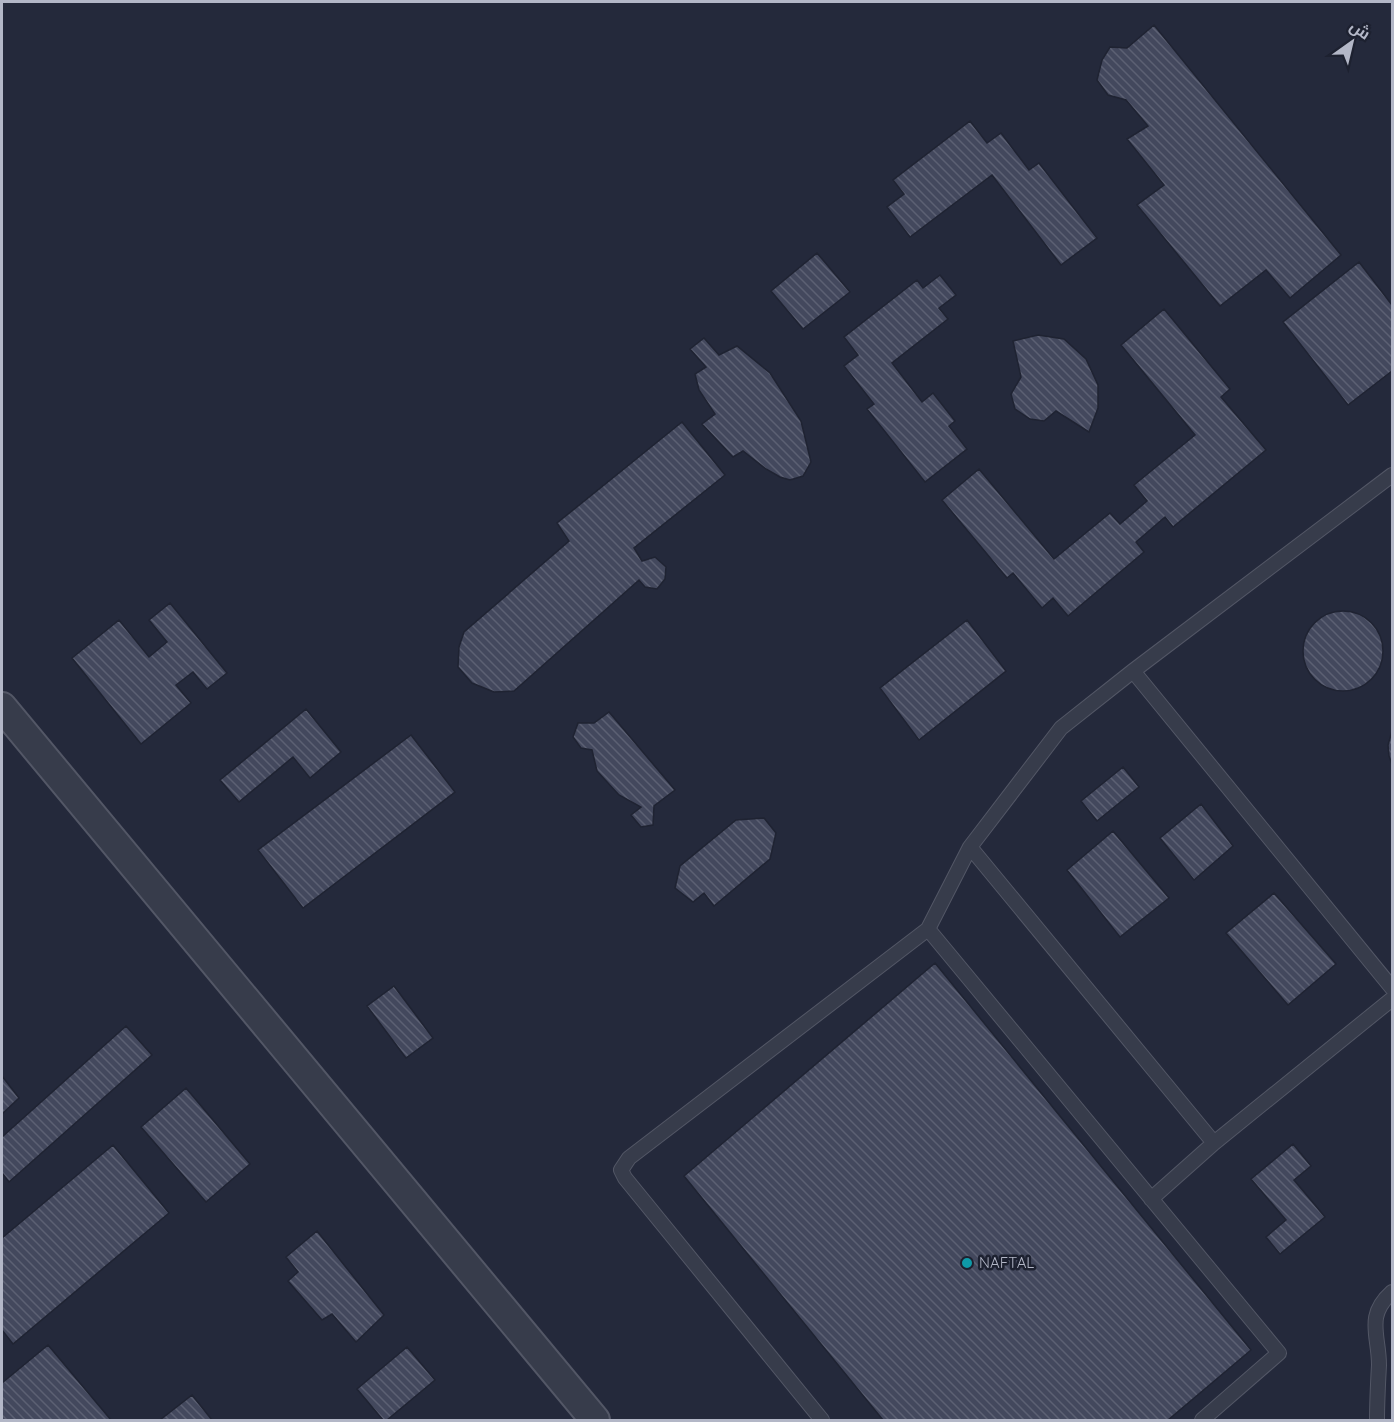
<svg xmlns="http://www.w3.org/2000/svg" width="1394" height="1422" font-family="Quicksand,Cairo,sans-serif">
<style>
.building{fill:url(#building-back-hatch);stroke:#1f2332;stroke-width:1.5}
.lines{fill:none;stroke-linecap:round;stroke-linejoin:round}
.lane-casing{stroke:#535766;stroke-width:16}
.street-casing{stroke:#535766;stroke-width:32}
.lane{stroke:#373c4b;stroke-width:14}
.street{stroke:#373c4b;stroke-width:28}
.culture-dot{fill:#0f9aa8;stroke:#1d2130;stroke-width:2}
.labels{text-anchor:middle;stroke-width:5;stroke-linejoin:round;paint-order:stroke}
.poi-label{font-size:15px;fill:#b3b7c7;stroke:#1d2130;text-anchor:start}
</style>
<defs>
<pattern id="building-back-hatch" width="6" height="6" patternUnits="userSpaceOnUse" patternTransform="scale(1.5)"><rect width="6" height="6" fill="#43485d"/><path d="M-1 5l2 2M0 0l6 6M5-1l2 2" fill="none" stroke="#5c6073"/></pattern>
</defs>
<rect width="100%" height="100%" fill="#24293b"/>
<path class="building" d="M1154 25 1341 255 1290 298 1266 270 1220 306 1137 205 1164 185 1127 139 1148 126 1126 100 1108 95 1097 80 1102 60 1110 47 1127 48Z
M970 121 987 143 1001 133 1029 170 1039 163 1097 238 1061 265 992 175 910 237 887 207 904 194 893 180Z
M817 253 850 292 803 329 771 291Z
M1359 262 1392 305V371L1348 405 1283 322Z
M940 275 956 295 939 308 948 319 892 363 922 402 933 393 955 421 949 426 967 449 925 482 867 409 874 404 844 366 858 355 844 337 917 280 923 288Z
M1164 309 1230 389 1221 397 1266 450 1173 527 1165 517 1136 542 1144 552 1068 616 1053 598 1042 608 1013 573 1007 578 942 500 979 469 1054 559 1110 513 1120 524 1147 501 1134 485 1195 435 1121 345Z
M1038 335 1064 339 1086 359 1098 385V408L1089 432 1056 411 1044 421 1030 419 1015 409 1011 394 1021 377 1013 341Z
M704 338 719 355 737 346 770 373 801 421 811 462 803 476 790 480 780 477 766 469 743 451 733 457 702 424 715 414 699 390 695 374 706 367 690 349Z
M682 422 725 475 634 548 642 561 655 557 666 567 665 579 657 589 645 587 639 580 514 691 494 692 472 683 458 667 459 647 464 632 569 541 557 523Z
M170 603 227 673 207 689 193 672 176 685 191 703 141 744 72 658 119 620 149 657 167 642 149 620Z
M1303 651a40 40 0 1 1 80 0a40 40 0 1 1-80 0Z
M967 620 1006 671 919 740 880 688Z
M306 709 341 752 310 778 293 757 239 802 220 780Z
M609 712 675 790 654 806 653 825 641 827 631 815 641 807 619 795 597 771 592 750 581 748 573 737 578 723H594Z
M1392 731V764L1389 756 1388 745Z
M411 735 455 792 303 908 258 850Z
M1123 767 1139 787 1097 821 1081 801Z
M1201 804 1233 846 1194 880 1160 838Z
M764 818 776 833 770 859 714 906 704 893 693 902 675 888 680 866 736 820Z
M1113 831 1169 898 1120 937 1067 870Z
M1274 893 1336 964 1288 1005 1226 933Z
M935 963 1251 1350 1168 1420H883L684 1176Z
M394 986 433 1038 406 1058 367 1006Z
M126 1026 152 1055 9 1182 2 1173V1137Z
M2 1076 19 1098 2 1114Z
M186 1088 250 1164 206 1202 141 1127Z
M1293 1144 1311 1166 1294 1180 1325 1217 1280 1254 1266 1237 1286 1220 1251 1179Z
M113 1145 169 1213 13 1344 2 1330V1238Z
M317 1231 384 1315 356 1342 332 1314 322 1320 288 1281 298 1272 286 1257Z
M48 1345 111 1420H2V1383Z
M407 1347 435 1380 387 1420H383L357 1389Z
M192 1395 212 1420H160Z"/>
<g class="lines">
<g class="lane-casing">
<path id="lane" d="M1392 475 1133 671 1061 728 970 847 1214 1143 1392 999
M1133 671 1392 988
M928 929 1279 1353 1202 1420
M1151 1199 1214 1143
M822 1420 625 1178 621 1170 629 1158 928 929 970 847
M1377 1420C1377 1402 1378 1383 1379 1365 1379 1335 1365 1316 1392 1292"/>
</g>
<g class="street-casing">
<path id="street" d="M2 707 595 1420"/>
</g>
<use href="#lane" class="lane"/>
<use href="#street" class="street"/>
</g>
<circle class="culture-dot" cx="967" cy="1263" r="6"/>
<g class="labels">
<g class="poi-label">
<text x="979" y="1268">NAFTAL</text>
</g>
</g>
<rect width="1394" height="1422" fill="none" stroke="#b3b7c7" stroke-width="6"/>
<g transform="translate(1352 42) rotate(34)" stroke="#1d2130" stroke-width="4.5" paint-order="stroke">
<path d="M0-4.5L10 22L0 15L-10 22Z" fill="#b3b7c7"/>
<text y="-9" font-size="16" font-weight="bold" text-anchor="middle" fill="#b3b7c7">ش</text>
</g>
</svg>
